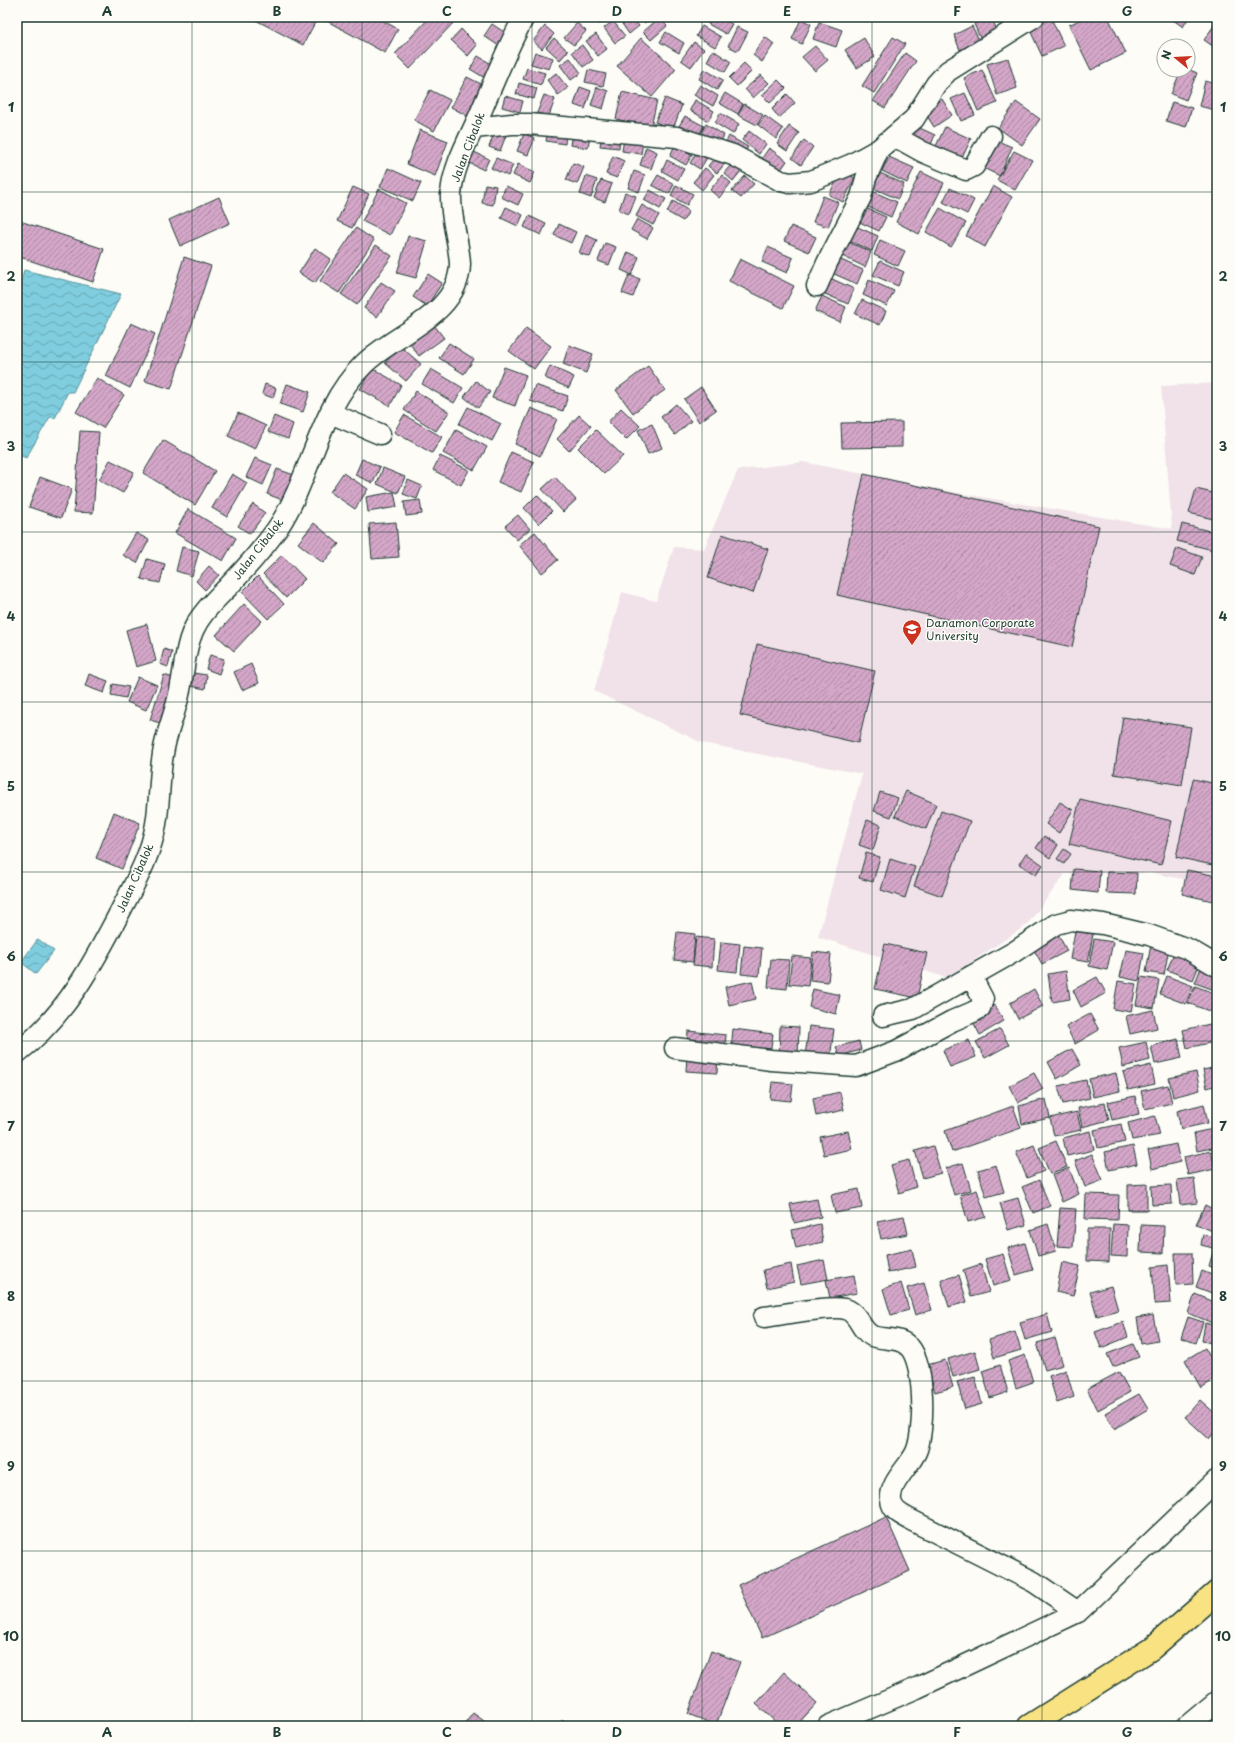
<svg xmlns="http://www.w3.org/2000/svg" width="1234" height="1743" font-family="'Playpen Sans',sans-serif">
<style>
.built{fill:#f1e2e9}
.water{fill:url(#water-waves);stroke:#59939a}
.building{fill:url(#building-hatch);stroke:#1f3d34}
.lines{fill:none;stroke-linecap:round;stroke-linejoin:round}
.minor-casing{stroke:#1f3d34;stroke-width:23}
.motorway-casing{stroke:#1f3d34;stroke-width:25}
.minor{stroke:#fdfcf7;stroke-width:20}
.motorway{stroke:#f8e281;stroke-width:22}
.grid{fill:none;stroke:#1f3d34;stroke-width:1;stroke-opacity:0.55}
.labels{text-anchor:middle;stroke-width:3;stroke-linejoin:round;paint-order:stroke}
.street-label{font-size:11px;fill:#1f3d34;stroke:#fdfcf7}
.poi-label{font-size:11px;fill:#1f3d34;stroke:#fdfcf7;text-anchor:start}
.neatline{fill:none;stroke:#1f3d34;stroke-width:1.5}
.grid-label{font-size:13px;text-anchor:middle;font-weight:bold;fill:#1f3d34}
</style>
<defs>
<pattern id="water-waves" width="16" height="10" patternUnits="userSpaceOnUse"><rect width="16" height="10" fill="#7fcdde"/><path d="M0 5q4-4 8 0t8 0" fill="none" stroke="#67a8b5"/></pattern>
<pattern id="building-hatch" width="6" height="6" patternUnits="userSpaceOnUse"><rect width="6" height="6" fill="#d4a6c8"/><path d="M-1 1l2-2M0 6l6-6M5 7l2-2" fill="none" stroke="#ab88a3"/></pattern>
</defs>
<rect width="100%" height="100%" fill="#fdfcf7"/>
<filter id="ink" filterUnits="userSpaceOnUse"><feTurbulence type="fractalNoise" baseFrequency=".025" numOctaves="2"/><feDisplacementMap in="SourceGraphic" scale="8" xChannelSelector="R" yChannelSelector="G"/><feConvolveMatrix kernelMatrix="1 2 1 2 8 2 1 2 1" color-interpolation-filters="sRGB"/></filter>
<g filter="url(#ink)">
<path class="built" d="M1217 383V886L1153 873 1065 874 1027 925 947 978 818 937 862 774 702 743 594 691 622 592 656 601 674 547 704 549 738 470 803 462 964 494 1172 529 1161 386Z"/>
<path class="water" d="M24 270 121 294 73 392H68L55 418 50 417 26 458 17 454V299Z
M38 939 54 951 36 974 21 962Z"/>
<path class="building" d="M250 17H318L303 45Z
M329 17H376L398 29 385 53 327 21Z
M430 17H451L455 21 410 69 395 54Z
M591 17H605L600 24Z
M620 17H632L639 26 629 34 618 18Z
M640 17H652L644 23Z
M711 17H720L732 24 726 34 708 24Z
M988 17H991L998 32 981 40 974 24Z
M998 17H1015L1016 20 1001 25Z
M1085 17H1108L1126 53 1091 70 1069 25Z
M1169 17H1189L1183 27Z
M659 18 667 26 651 40 643 32Z
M1051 18 1064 46 1042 56 1029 28Z
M801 19 811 24 802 44 792 39Z
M613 21 625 36 615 43 604 28Z
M1217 21V49L1204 40Z
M819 22 842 30 836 47 813 39Z
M577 23 586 31 574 45 564 38Z
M492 24 507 34 499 46 484 36Z
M545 26 554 34 542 49 533 41Z
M702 26 721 37 715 47 696 36Z
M972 26 979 40 960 50 954 35Z
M737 27 748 32 738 51 728 46Z
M461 29 477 45 468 56 451 40Z
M666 32 684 43 679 53 660 42Z
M596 34 607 49 598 56 586 41Z
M765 37 774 44 762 62 753 55Z
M893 37 905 44 874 93 862 86Z
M554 38 568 51 560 60 546 47Z
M641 38 676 69 652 97 617 66Z
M864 38 875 57 857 68 845 50Z
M694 42 704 49 691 67 681 60Z
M582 45 593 60 583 67 572 52Z
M815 46 828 60 815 71 802 57Z
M713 50 731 62 725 72 707 61Z
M535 52 553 58 549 69 531 64Z
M905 53 916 61 885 108 873 101Z
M478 56 493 65 485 78 470 69Z
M570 58 581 73 571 80 560 65Z
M1008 58 1017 88 997 95 987 64Z
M744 63 752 71 737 86 729 78Z
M527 68 545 73 541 85 523 79Z
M704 69 723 80 717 90 699 79Z
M1188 69 1197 73 1186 100 1171 94 1181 70Z
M588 70 606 74 603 86 585 82Z
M982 70 997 103 978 111 964 78Z
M556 73 568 88 558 95 547 80Z
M761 75 769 83 753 98 745 89Z
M467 77 485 86 469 117 451 107Z
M778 80 786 88 770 103 762 95Z
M1205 81 1217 84V100L1215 110 1199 106Z
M519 83 537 88 534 99 516 94Z
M700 85 718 96 713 106 694 95Z
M580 87 591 91 585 109 574 105Z
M597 87 608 91 603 109 591 105Z
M430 90 450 100 434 131 414 120Z
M622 92 657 100 651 127 616 119Z
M725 93 743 104 738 114 719 103Z
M965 93 975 115 961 121 951 99Z
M787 94 795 103 779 118 772 109Z
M544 95 555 99 549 116 537 113Z
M505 96 523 101 520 112 502 107Z
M665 98 682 105 673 129 655 122Z
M942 99 952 115 934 127 924 111Z
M695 100 714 111 708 121 690 110Z
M1016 102 1040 119 1022 145 998 128Z
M1172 102 1192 108 1186 127 1166 121Z
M744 104 763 115 757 125 738 115Z
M720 113 739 124 733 134 715 123Z
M685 116 704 126 698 136 679 126Z
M765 116 783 129 776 139 758 125Z
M706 124 724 135 719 145 700 135Z
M911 124 935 135 929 149 904 138Z
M789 126 799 133 787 151 777 144Z
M945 127 971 139 962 158 936 146Z
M496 129 507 133 500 151 489 147Z
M420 130 448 141 435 176 407 164Z
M548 130 566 133 565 144 546 141Z
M749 131 766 144 759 154 742 140Z
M572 133 590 136 588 148 570 145Z
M524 134 535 138 528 155 517 151Z
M602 134 620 137 619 148 600 146Z
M729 136 748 147 742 157 724 146Z
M624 139 643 142 641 154 622 151Z
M993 139 1012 147 1000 176 981 167Z
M804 140 813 147 801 165 792 158Z
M675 145 692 155 686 165 670 156Z
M646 147 657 152 651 169 640 165Z
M700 147 710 153 700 169 690 163Z
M769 148 787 161 780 171 762 158Z
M472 151 489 159 484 170 467 162Z
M720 151 729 159 717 173 708 166Z
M1014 151 1032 160 1015 190 997 180Z
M613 156 624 161 617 178 606 174Z
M889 157 914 168 907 183 882 171Z
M496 158 513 165 508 176 491 168Z
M736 159 745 166 733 181 724 173Z
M667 160 684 169 678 180 662 171Z
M573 163 584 167 577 184 566 180Z
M518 164 535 172 530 183 513 175Z
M388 168 421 183 413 201 380 187Z
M705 168 714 175 702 190 693 182Z
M634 171 645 175 639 192 628 188Z
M841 171 855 178 843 202 829 195Z
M921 172 944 183 919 234 896 222Z
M880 173 904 184 898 199 873 188Z
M658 175 674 184 669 194 652 185Z
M722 175 731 183 719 198 710 190Z
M586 176 597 180 591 198 580 194Z
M745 176 754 184 741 198 732 191Z
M601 180 612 184 605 202 594 198Z
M485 184 496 186 493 205 482 203Z
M676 185 693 194 687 205 671 196Z
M506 186 523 194 518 205 501 197Z
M993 186 1012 197 985 247 966 236Z
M353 187 369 194 352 228 337 221Z
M950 188 974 200 967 214 943 202Z
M379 189 406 203 390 235 362 221Z
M650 190 666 199 660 209 644 200Z
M872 191 897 202 891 217 866 206Z
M625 192 636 196 629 214 619 210Z
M823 196 838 202 828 227 813 222Z
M219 197 230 223 180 246 169 220Z
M673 201 689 211 683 221 667 212Z
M642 205 659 215 653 225 636 216Z
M861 206 886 217 879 231 855 220Z
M506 207 523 215 518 226 501 218Z
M940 208 966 223 951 247 926 232Z
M529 216 546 224 541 235 524 227Z
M637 219 653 228 647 239 631 230Z
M17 220 104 249 93 282 17 256Z
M559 224 576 232 571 243 554 235Z
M853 225 878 236 872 251 847 240Z
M791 226 816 237 809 252 784 241Z
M356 228 374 240 339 293 320 281Z
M586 235 597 240 590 257 579 253Z
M408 236 427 241 416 278 397 273Z
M880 240 905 251 898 266 874 255Z
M846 241 871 252 865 267 840 255Z
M605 243 616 247 609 265 598 261Z
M376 245 392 256 357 305 341 294Z
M768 247 793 258 787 273 762 262Z
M315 248 331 259 315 283 299 273Z
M628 252 639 257 632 275 621 270Z
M184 257 211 266 171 389 145 381Z
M740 259 794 286 783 308 729 281Z
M839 259 863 270 857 284 832 273Z
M880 261 904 272 898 286 873 275Z
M428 274 442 283 427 306 413 297Z
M629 275 640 279 633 297 622 293Z
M830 278 854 289 848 304 823 293Z
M869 280 894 291 887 306 863 295Z
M381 282 395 291 377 317 364 308Z
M822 296 846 307 840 322 815 311Z
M862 300 886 311 880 325 855 314Z
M431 321 444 338 419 356 407 340Z
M131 323 155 334 130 388 106 376Z
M526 328 551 346 534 369 509 351Z
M449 343 474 359 464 374 439 358Z
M569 345 593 354 586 373 563 364Z
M400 346 421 364 406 381 385 363Z
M550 366 574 377 569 388 545 378Z
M648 366 665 390 633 413 616 390Z
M504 367 526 375 515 406 492 398Z
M372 368 401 385 390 406 360 389Z
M431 369 463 388 454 403 422 384Z
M97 378 124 395 103 428 76 412Z
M476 381 490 392 478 408 464 397Z
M265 384 276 388 273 398 262 394Z
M287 384 310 392 303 412 280 404Z
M535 385 568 396 563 411 530 401Z
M701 387 716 410 699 422 684 399Z
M416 391 449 412 436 431 404 410Z
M676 404 691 421 675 435 661 417Z
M468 407 501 424 492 441 459 424Z
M531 408 557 419 540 456 515 444Z
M621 408 640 426 626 440 608 422Z
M238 413 266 426 255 449 228 436Z
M404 415 442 437 432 453 394 432Z
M579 415 591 426 569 451 557 439Z
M274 416 293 424 288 439 268 432Z
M902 422V447L842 448 841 423Z
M652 424 662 448 648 454 638 430Z
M456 430 487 447 474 470 443 453Z
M596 430 623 456 604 474 578 448Z
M80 431 99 432 93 513 74 512Z
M163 440 215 471 195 505 143 473Z
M511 452 534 462 521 492 498 482Z
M440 456 469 470 461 485 433 470Z
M255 458 272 465 263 485 246 477Z
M362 459 380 467 373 483 355 475Z
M110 460 134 472 123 493 99 480Z
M383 468 405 477 398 493 377 484Z
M277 469 294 475 285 501 267 494Z
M343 473 368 489 355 509 330 492Z
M232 474 247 483 227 517 212 508Z
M864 474 1099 526 1072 647 837 595Z
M40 477 72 489 61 518 29 507Z
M555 477 576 500 563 512 542 489Z
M408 480 422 486 417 499 403 494Z
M1196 489 1217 494V520L1189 513Z
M394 492 397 507 368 512 366 497Z
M537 495 552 511 539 524 524 508Z
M420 500 422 514 406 516 404 502Z
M253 504 265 513 250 534 238 526Z
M188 509 236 538 223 561 175 533Z
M518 515 530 529 517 540 505 526Z
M396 522 399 557 372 559 369 524Z
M314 523 339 544 323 563 298 543Z
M1182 524 1217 533V551L1177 541Z
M535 532 558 560 542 573 519 545Z
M136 533 149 540 137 563 123 555Z
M722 534 768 549 753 593 708 578Z
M182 547 199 551 192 576 176 571Z
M1177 548 1202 557 1195 575 1170 566Z
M282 555 305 579 286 598 263 574Z
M147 559 165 564 160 583 141 579Z
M209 566 219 575 205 590 196 581Z
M258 576 284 604 268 619 242 592Z
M244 604 262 621 234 651 216 635Z
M147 624 156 661 136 667 126 630Z
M757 644 875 671 858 743 740 715Z
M164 649 172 652 168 667 160 664Z
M210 655 224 659 219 674 206 669Z
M251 664 259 683 242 690 234 672Z
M193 673 207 675 205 689 191 686Z
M89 674 108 681 104 693 85 686Z
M164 675 180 680 167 725 150 720Z
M138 677 157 685 146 710 127 702Z
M113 684 129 687 126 698 111 695Z
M1123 717 1191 727 1182 785 1114 774Z
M1193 779 1217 784V866L1176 857Z
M906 791 936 804 926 829 895 816Z
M880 792 898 798 891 817 874 811Z
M1080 799 1172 821 1161 865 1069 844Z
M1060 802 1073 810 1059 833 1046 824Z
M941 811 970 821 942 896 914 886Z
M114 812 140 823 122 869 96 858Z
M867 820 881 825 873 850 859 845Z
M1044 836 1058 845 1050 858 1036 848Z
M1064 849 1071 854 1064 864 1057 859Z
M866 853 880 857 873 882 859 878Z
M1026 853 1043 865 1036 875 1019 864Z
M890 859 915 867 905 898 881 890Z
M1074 869 1100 871 1098 893 1072 890Z
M1187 870 1217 876V902L1182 894Z
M1107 872 1137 873 1136 894 1106 893Z
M1075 931 1093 934 1088 962 1070 959Z
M677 932 695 934 693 962 674 960Z
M1058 934 1067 951 1042 964 1033 948Z
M696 937 714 939 712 967 693 965Z
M1094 939 1113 942 1107 970 1089 966Z
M721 942 740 944 737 972 718 970Z
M885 944 927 953 917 998 875 989Z
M1151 944 1169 948 1164 975 1146 972Z
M744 946 762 948 759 976 741 974Z
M1126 950 1144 953 1139 981 1120 977Z
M813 952 831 954 828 982 810 980Z
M1174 953 1200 963 1193 980 1167 970Z
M792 956 811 958 808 986 789 984Z
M771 959 789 960 787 989 768 987Z
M1202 965 1217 971V991L1195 983Z
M1066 971 1070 999 1052 1002 1048 974Z
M1167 976 1193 986 1186 1004 1160 994Z
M1097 977 1106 993 1081 1007 1073 990Z
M1141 977 1159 980 1154 1008 1136 1005Z
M752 981 756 999 729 1005 725 987Z
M1118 981 1136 984 1131 1012 1113 1009Z
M1195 986 1217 994V1006L1214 1013 1188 1003Z
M813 989 840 995 836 1014 809 1007Z
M1034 989 1043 1006 1018 1019 1010 1003Z
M995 1005 1004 1021 980 1035 971 1018Z
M1153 1010 1157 1028 1130 1034 1126 1016Z
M1090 1014 1099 1030 1075 1044 1066 1027Z
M1210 1024 1214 1042 1187 1048 1183 1030Z
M780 1026 799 1027 798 1057H779Z
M809 1026 834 1029 830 1059 805 1056Z
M733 1029 773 1034 770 1054 731 1050Z
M1000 1029 1009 1045 985 1058 976 1042Z
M688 1031 726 1035 725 1048 687 1044Z
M1178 1039 1182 1058 1155 1064 1151 1046Z
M969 1040 976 1057 950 1067 943 1050Z
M859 1041 861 1050 839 1056 836 1047Z
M1146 1042 1150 1060 1123 1067 1119 1048Z
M1072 1049 1081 1065 1057 1079 1048 1062Z
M687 1055 718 1056 717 1073 686 1071Z
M1151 1065 1155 1084 1128 1090 1123 1072Z
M1217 1067V1085L1207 1088 1203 1070Z
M1196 1072 1200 1090 1173 1097 1169 1078Z
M1034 1073 1043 1089 1018 1103 1009 1086Z
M1116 1073 1120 1091 1093 1097 1089 1079Z
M1086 1080 1090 1098 1063 1104 1058 1086Z
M772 1082 793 1084 791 1101 770 1099Z
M1168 1085 1172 1103 1145 1109 1141 1091Z
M840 1092 844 1110 816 1116 813 1098Z
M1135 1096 1139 1114 1112 1120 1108 1102Z
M1046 1099 1050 1118 1022 1124 1019 1106Z
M1105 1103 1109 1120 1082 1127 1078 1108Z
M1204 1104 1208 1123 1181 1129 1177 1111Z
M1013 1106 1021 1128 952 1152 945 1131Z
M1077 1112 1081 1130 1054 1136 1050 1118Z
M1155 1116 1160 1135 1132 1140 1128 1123Z
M1121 1124 1125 1142 1098 1148 1094 1130Z
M1217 1128V1147L1197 1151 1194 1133Z
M848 1131 852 1149 824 1155 820 1137Z
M1090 1131 1094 1150 1067 1156 1063 1138Z
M1056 1141 1067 1167 1050 1174 1039 1148Z
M1176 1144 1180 1162 1152 1169 1148 1150Z
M1034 1145 1044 1171 1027 1178 1016 1152Z
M933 1146 941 1173 923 1178 915 1151Z
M1133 1146 1137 1164 1109 1170 1105 1152Z
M1211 1151 1215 1169 1188 1175 1184 1157Z
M1092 1154 1103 1180 1085 1187 1075 1161Z
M909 1160 916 1187 899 1193 891 1165Z
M963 1163 971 1190 954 1195 946 1168Z
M996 1165 1004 1192 986 1197 978 1170Z
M1069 1168 1079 1194 1062 1202 1052 1175Z
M1194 1178 1197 1203 1180 1205 1177 1180Z
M1039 1180 1050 1206 1033 1213 1022 1187Z
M1147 1184V1210H1128V1185Z
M1171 1185 1172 1204 1152 1205 1151 1186Z
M859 1189 862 1208 835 1213 831 1195Z
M977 1190 986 1217 968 1222 960 1195Z
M1086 1194 1119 1195 1118 1220 1085 1219Z
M1018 1198 1026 1225 1008 1230 1000 1203Z
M817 1199 821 1217 794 1223 790 1204Z
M1205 1205 1217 1211V1233L1196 1224Z
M1060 1208 1076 1209 1073 1247 1057 1246Z
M904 1216 908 1234 881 1239 877 1221Z
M820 1224 823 1242 796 1248 792 1230Z
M1048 1224 1056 1251 1038 1256 1030 1230Z
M1113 1224 1128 1225 1127 1257 1111 1256Z
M1141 1225 1164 1226 1163 1253 1140 1252Z
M1087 1229H1110L1109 1262 1087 1261Z
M1203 1234 1217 1238V1249L1201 1245Z
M1025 1243 1033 1270 1016 1275 1008 1248Z
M912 1249 916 1267 888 1273 885 1255Z
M1213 1252 1217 1253V1269L1209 1266Z
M1175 1253H1192L1193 1284 1176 1285Z
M1003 1254 1011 1281 993 1286 985 1259Z
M824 1260 828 1279 801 1284 797 1266Z
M1062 1262 1080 1266 1073 1296 1056 1292Z
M791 1264 794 1282 767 1288 763 1270Z
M981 1264 989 1292 971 1297 963 1270Z
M1168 1265 1171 1303 1155 1304 1152 1267Z
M1202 1271 1217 1277V1295L1196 1287Z
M854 1275 857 1293 830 1298 826 1280Z
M959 1275 967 1302 949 1307 941 1280Z
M901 1283 909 1310 891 1315 883 1289Z
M924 1283 932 1310 915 1315 907 1288Z
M1111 1286 1118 1310 1097 1316 1090 1292Z
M1195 1294 1217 1303V1318L1215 1324 1188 1313Z
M1047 1314 1052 1332 1025 1340 1020 1322Z
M1153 1315 1158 1341 1141 1344 1137 1318Z
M1188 1317 1203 1322 1196 1343 1181 1338Z
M1123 1322 1128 1337 1101 1348 1095 1332Z
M1205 1323 1217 1326V1344L1202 1341Z
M1015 1332 1021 1350 994 1358 989 1340Z
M1055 1338 1063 1365 1045 1370 1037 1343Z
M1133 1344 1139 1357 1113 1367 1107 1354Z
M1205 1348 1217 1369V1378L1201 1388 1185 1360Z
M975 1351 980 1369 953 1377 948 1359Z
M1025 1355 1033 1382 1016 1388 1008 1361Z
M945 1360 953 1387 935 1392 927 1365Z
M1000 1365 1008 1392 990 1398 982 1371Z
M1066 1370 1074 1397 1057 1403 1049 1376Z
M1119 1372 1130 1392 1098 1410 1087 1389Z
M975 1377 982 1404 965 1409 957 1382Z
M1139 1394 1148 1409 1114 1429 1105 1413Z
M1200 1400 1217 1415V1429L1209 1439 1185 1417Z
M886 1517 910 1571 762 1638 738 1585Z
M711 1651 740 1662 716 1725 688 1714Z
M784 1672 817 1703 796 1726H780L756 1704Z
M473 1713 491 1726H463Z
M562 1720 582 1726H561Z"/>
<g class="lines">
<g class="minor-casing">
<path id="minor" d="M474 128 512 124H529L677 137 733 155 781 181 790 183 811 181 852 164 879 149 914 119 936 84 948 71 1034 17
M894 136 923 152 966 170 974 166 991 136
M817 286 827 263 861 197 866 178 879 149
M330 413 380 434
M883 1016 913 1009 1014 952 1056 924 1071 920 1103 924 1149 935 1188 949 1217 966
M675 1048 771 1060 856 1066 896 1051 952 1021 973 1012 980 1008 983 999 971 976
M17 1053C66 1015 93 964 121 910 135 883 151 855 156 824 160 801 159 777 163 754 166 732 176 712 180 690 185 667 185 643 197 623 205 609 217 598 228 587 246 568 264 548 279 526 312 475 319 408 363 365 394 333 459 316 460 264 459 241 450 218 451 194 453 166 469 139 480 114 494 81 507 48 524 17
M764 1317C780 1315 836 1304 848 1310 860 1316 860 1330 872 1336 883 1340 898 1337 907 1345 926 1359 925 1432 916 1452 909 1467 889 1483 891 1500 892 1511 902 1515 911 1520L1034 1582 1078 1612
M828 1726 917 1688 1078 1612 1217 1480
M1187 1726 1217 1701"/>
</g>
<g class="motorway-casing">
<path id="motorway" d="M1029 1726 1151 1649 1217 1592"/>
</g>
<use href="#minor" class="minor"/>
<use href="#motorway" class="motorway"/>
</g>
</g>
<path class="grid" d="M192 17V1726M362 17V1726M532 17V1726M702 17V1726M872 17V1726M1042 17V1726M17 192H1217M17 362H1217M17 532H1217M17 702H1217M17 872H1217M17 1041H1217M17 1211H1217M17 1381H1217M17 1551H1217"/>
<defs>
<g id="university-pin" transform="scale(1)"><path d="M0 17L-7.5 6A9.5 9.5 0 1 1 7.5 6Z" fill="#c8321e" stroke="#fdfcf7"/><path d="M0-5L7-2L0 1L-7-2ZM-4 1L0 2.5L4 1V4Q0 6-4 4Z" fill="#fff"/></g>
</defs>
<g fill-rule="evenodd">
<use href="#university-pin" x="912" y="629"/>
</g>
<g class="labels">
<g class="street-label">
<text transform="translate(468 147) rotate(-69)" y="4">Jalan Cibalok</text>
<text transform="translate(258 549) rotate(-52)" y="4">Jalan Cibalok</text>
<text transform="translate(135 878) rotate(-66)" y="4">Jalan Cibalok</text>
</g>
<g class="poi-label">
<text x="926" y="627">Danamon Corporate<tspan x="926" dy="13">University</tspan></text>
</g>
</g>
<rect width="1234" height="1743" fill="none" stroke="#fdfcf7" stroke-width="44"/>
<g transform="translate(1176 58) rotate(288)"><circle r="19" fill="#fdfcf7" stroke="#a4b0a9"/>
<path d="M0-3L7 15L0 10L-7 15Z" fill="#c8321e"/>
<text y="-6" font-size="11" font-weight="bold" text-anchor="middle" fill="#1f3d34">N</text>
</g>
<rect x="22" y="22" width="1190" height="1699" class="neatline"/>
<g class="grid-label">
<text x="107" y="16">A</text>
<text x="277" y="16">B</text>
<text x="447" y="16">C</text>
<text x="617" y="16">D</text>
<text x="787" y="16">E</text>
<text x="957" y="16">F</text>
<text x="1127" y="16">G</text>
<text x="11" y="112">1</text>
<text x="1223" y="112">1</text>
<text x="11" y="281">2</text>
<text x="1223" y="281">2</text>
<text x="11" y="451">3</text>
<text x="1223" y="451">3</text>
<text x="11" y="621">4</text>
<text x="1223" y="621">4</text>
<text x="11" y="791">5</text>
<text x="1223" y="791">5</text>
<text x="11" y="961">6</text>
<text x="1223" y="961">6</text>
<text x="11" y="1131">7</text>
<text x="1223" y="1131">7</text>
<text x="11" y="1301">8</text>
<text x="1223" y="1301">8</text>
<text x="11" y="1471">9</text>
<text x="1223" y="1471">9</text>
<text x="11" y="1641">10</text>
<text x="1223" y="1641">10</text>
<text x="107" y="1737">A</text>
<text x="277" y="1737">B</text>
<text x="447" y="1737">C</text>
<text x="617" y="1737">D</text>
<text x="787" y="1737">E</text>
<text x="957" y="1737">F</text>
<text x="1127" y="1737">G</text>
</g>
</svg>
